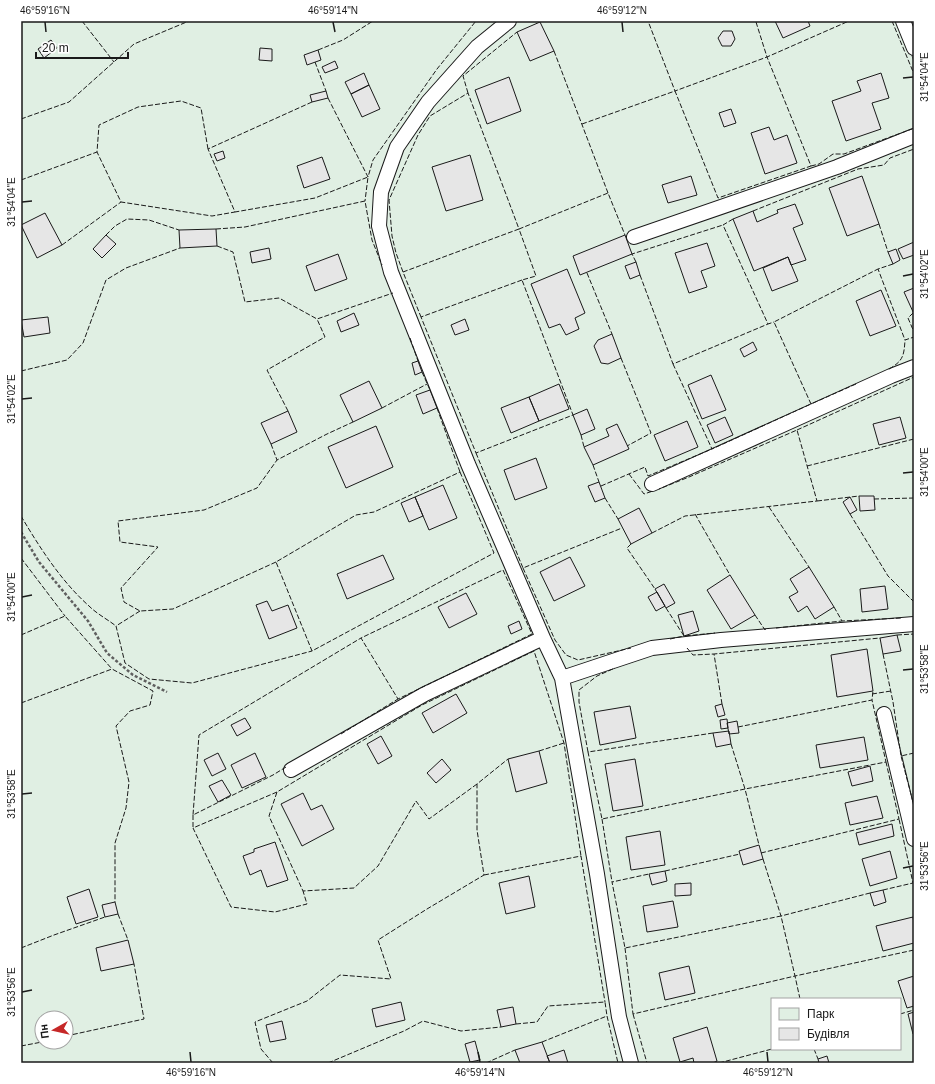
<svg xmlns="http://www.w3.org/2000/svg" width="935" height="1084" font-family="Helvetica,sans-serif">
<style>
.green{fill:#e0efe3;stroke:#6a6a6a;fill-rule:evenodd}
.building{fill:#e6e6e6;stroke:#1a1a1a}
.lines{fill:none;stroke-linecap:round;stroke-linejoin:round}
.service-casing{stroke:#1a1a1a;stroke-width:16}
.path{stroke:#5f5f5f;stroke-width:2.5;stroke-dasharray:3 2;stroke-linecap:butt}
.service{stroke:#fff;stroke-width:14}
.fence{stroke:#1a1a1a;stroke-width:1;stroke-dasharray:5 2;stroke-linecap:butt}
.ticks{fill:none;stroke:#1a1a1a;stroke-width:1.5}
.neatline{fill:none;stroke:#1a1a1a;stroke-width:1.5}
.ticks-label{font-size:10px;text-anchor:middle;fill:#1a1a1a}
</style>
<rect width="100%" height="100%" fill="#fff"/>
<path class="green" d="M21 21H898L914 61V1063H21ZM772 999H900V1049H772ZM42 1018H66V1042H42Z"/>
<path class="building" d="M775 21H808L810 26 783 38Z
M540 22 554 51 530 61 517 32Z
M723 31H732L735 39 731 46H722L718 38Z
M51 40 57 48 44 58 38 49Z
M260 48 272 49V61L259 60Z
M318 50 321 60 307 65 304 55Z
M335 61 338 68 325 73 322 67Z
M364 73 369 85 351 94 345 82Z
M881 73 889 98 872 103 881 129 846 141 832 101 861 91 857 81Z
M509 77 521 111 487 124 475 90Z
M369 85 380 109 362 117 351 94Z
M326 91 328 98 312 102 310 95Z
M731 109 736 123 724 127 719 113Z
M769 127 774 140 787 135 797 163 765 174 751 133Z
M223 151 225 158 217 161 214 154Z
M470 155 483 200 446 211 432 167Z
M322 157 330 179 304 188 297 166Z
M691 176 697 195 668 203 662 185Z
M862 176 879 224 847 236 829 188Z
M795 204 803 224 793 228 806 260 791 265 788 257 754 271 733 219 753 211 757 222 778 213 777 210Z
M45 213 62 245 37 258 21 225Z
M216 229 217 246 180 248 179 230Z
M106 235 116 244 102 258 93 249Z
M625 235 632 254 580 275 573 256Z
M914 242V255L903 259 898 249Z
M707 243 715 266 701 271 707 287 689 293 675 253Z
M269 248 271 259 252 263 250 252Z
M896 249 900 260 893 264 888 252Z
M338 254 347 279 315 291 306 266Z
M788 257 798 281 772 291 763 268Z
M636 262 640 275 630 279 625 266Z
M567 269 585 313 575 318 579 329 566 335 560 324 549 328 531 284Z
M914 288V314L904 292Z
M881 290 896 326 870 336 856 301Z
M354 313 359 325 341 332 337 321Z
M48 317 50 333 24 337 21 320Z
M465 319 469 330 455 335 451 325Z
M612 334 621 358 608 364 601 363 594 346 598 340Z
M753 342 757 350 744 357 740 349Z
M418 361 422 372 415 375 412 363Z
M711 375 726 410 702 419 688 385Z
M369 381 382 408 353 422 340 395Z
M559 384 569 409 539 421 529 397Z
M430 390 437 408 423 414 416 395Z
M529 397 539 421 511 433 501 408Z
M587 409 595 429 581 435 573 415Z
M288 411 297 432 271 444 261 423Z
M725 417 733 435 715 443 707 425Z
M900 417 906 438 879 445 873 424Z
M687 421 698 447 665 461 654 435Z
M617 424 629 449 593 465 584 447 609 436 606 429Z
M376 426 393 467 346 488 328 447Z
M536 458 547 488 515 500 504 470Z
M599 482 605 498 595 502 588 486Z
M443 485 457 518 429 530 415 497Z
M859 496H874L875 510 860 511Z
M415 497 423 516 409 522 401 503Z
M850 497 857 510 850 514 843 502Z
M639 508 652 533 631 544 618 519Z
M383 555 394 579 347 599 337 574Z
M570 557 585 586 554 601 540 572Z
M809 567 834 607 815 619 807 606 798 612 789 597 798 592 790 579Z
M730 575 755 615 731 629 707 590Z
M664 584 675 603 666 608 655 589Z
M885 586 888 609 862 612 860 589Z
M657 592 665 606 656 611 648 597Z
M466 593 477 614 449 628 438 607Z
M267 601 272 611 288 605 297 628 269 639 256 605Z
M693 611 699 631 684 636 678 615Z
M519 621 522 629 511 634 508 626Z
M897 635 901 651 883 654 880 638Z
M867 649 873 691 837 697 831 655Z
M456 694 467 713 433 733 422 713Z
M722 704 725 715 718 717 715 706Z
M630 706 636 738 600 745 594 712Z
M245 718 251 728 237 736 231 725Z
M727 719 728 728 721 729 720 720Z
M737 721 739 733 729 734 727 723Z
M729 731 731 744 716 747 713 733Z
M381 736 392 756 378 764 367 744Z
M864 737 868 760 820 768 816 745Z
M539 751 547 783 516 792 508 759Z
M218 753 226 769 212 776 204 760Z
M255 753 266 777 242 788 231 765Z
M442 759 451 770 436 783 427 773Z
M635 759 643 806 613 811 605 764Z
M870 766 873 781 852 786 848 772Z
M222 780 231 795 218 802 209 786Z
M303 793 311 810 322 805 334 829 302 846 281 804Z
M877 796 883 818 850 825 845 803Z
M892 824 894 836 859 845 856 833Z
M660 831 665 865 631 870 626 837Z
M275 842 288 880 267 887 261 870 250 875 243 856 254 852V849Z
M759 845 763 859 743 865 739 851Z
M890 851 897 878 870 886 862 859Z
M665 871 667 881 652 885 649 874Z
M529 876 535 907 506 914 499 883Z
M691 883V895L675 896V884Z
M89 889 98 917 76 924 67 897Z
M883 890 886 902 874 906 870 893Z
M673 901 678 927 647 932 643 906Z
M115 902 118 914 105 917 102 905Z
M913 917 914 923V943L883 951 876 926Z
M128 940 134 964 101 971 96 948Z
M689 966 695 993 665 1000 659 973Z
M914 976V1006L907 1008 898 981Z
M401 1002 405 1020 376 1027 372 1009Z
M513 1007 516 1024 501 1027 497 1010Z
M914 1012V1034H913L908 1014Z
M282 1021 286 1039 270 1042 266 1025Z
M707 1027 717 1061 713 1063H694L693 1058 680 1062 673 1038Z
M475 1041 480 1060 470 1062 465 1044Z
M542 1042 550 1063H520L515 1050Z
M564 1050 568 1063H550L547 1056Z
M827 1056 829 1063H819L818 1059Z"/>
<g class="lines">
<g class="service-casing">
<path id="service" d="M509 21 477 47 428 102 397 147 381 192 379 226 391 272 468 464 543 638
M903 21 914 48
M634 237 837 167 914 136
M652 484 891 376 914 367
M562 678 652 648 721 640 914 624
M884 714 914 839
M291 770 425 694 543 638 562 678 597 874 619 1017 631 1063"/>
</g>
<path class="path" d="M21 532 39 562 88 621 107 653 133 675 167 692"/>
<use href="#service" class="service"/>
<path class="fence" d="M82 21 114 62
M892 21 914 74
M756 22 767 57 849 21
M318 50 343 40 373 21
M554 51 608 193
M315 62 326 91
M468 93 463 76 517 32
M328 98 368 177 373 160 437 69 476 21
M312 102 208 149 235 212 315 198 368 177 365 201
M21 119 69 102 134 44 189 21
M582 124 675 91 718 198 811 166 767 57 675 91 648 21
M208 149 201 108 181 101 138 107 99 125 97 152 121 202 212 216 235 212
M811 166 819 164 833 154H844L912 129 914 127
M21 180 97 152
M753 211 858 169 884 165 890 158 914 149
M733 219 723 225 768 324 774 322
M879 224 888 252
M216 229 245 227 365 201 372 240 382 265
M106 235 115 226 127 219 149 220 179 230
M62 245 121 202
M217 246 233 252 245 302 279 298 317 319 393 293
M636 262 632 254 723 225
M893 264 878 269 905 340 914 337
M403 272 396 253 392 236 389 200 418 135 430 116 468 93 519 229 403 272 421 317
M587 273 612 334
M640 275 673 364 768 324
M522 280 421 317 476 453 573 415 522 280 536 276 519 229 608 193 625 235
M913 313 908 318 914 332
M410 338 418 361
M621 358 651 433 627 446
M673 364 712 449 811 404
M889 369C903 361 904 356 905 340
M21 371 67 360 83 343 106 280 126 268 180 248
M422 372 430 390
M856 384 811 404 774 322 878 269
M382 408 427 384
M437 408 460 472
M288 411 267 370 325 337 317 319
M797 430 914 377
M581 435 584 447
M271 444 277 460 327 434 353 422
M476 453 523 568 622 528
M593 465 599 482
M807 466 914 439
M460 472 494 553 312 651 276 562 356 515 374 512Z
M629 474 644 494 653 491
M601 486 645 467 648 476 712 449
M605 498 618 519
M874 499 914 498
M817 501 859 496
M769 507 809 567
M695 514 730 575
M850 514 888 576 914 602
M21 516C40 548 61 581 89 606 97 614 107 619 116 626
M652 533 685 516 817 501 797 430 689 477 659 489
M631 544 627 548 655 589
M21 558 65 616
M276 562 173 609 140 611 124 602 121 588 158 547 120 542 118 521 204 510 257 488 277 460
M523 568 555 640 566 655 578 660 631 648
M503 570 532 634 398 699 361 638Z
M834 607 842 621 902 618
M666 608 684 636 715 633
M140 611 116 626 125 663 149 679 192 683 312 651
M755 615 765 630 766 629
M776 628 842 621
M21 635 65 616 112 669
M897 635 914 634
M670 639 684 636
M687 648 693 655 714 654
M883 654 893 702 901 756
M872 694 891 691
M21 703 112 669 153 691 150 705 130 711 116 726 129 782 126 808 115 843V902
M722 704 714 654 880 638
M738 727 872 700 873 691
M713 733 588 752 602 819 745 789 759 845
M341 734 398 699
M731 744 745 789 886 762 872 700
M539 751 564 743
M588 752 579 702V690L597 676 615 668
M914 753 901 756 914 806
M286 767 273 775 193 815 199 735 361 638
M477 784 429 819 416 801 378 866 354 888 303 891 269 816 277 792 422 705 534 651 564 743 581 856
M277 792 193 828 231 907 275 912 307 904 303 891
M193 815V828
M602 819 612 882
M761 853 899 819 886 762
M763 859 781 916 870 893
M665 871 740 854
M484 875 581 856 605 1002
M883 890 913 883 899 819
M118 914 128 940
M21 948 54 935 105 917
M625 948 633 1014 795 976 781 916 625 948 612 882 649 874
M800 999 795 976 914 950
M633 1014 647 1063
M900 1014 914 1010
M516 1024 537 1022 548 1006 605 1002 607 1016
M66 1036 144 1019 134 964
M542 1042 607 1016 618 1063
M21 1046 42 1042
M814 1049 818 1059
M273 1063 261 1049 255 1022 307 1001 340 975 391 979 378 940 427 909 484 875 477 830V784L508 759
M328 1063 404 1031 423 1021 461 1031 501 1027
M486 1063 515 1050
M719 1063 772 1049"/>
</g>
<path class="ticks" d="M45 22 46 32M333 22 335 32M622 22 623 32M903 78 913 77M22 202 32 201M903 276 913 274M22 399 32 398M903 473 913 472M22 597 32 595M903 670 913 669M22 794 32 793M903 868 913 866M22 992 32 990M190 1052 191 1062M478 1052 480 1062M767 1052 768 1062"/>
<rect width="935" height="1084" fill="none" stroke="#ffffff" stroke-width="44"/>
<rect x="771" y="998" width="130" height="52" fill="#ffffff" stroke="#a3a3a3"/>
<rect x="779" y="1008" width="20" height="12" fill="#e0efe3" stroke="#a3a3a3"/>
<text x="807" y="1018" font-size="12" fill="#1a1a1a">Парк</text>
<rect x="779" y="1028" width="20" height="12" fill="#e6e6e6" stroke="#a3a3a3"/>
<text x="807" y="1038" font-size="12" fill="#1a1a1a">Будівля</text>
<g transform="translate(54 1030) rotate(262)"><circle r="19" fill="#ffffff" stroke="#a3a3a3"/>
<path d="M0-3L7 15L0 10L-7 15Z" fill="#c62828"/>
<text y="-6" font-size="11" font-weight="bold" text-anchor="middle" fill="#1a1a1a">Пн</text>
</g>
<path d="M36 52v6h92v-6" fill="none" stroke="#1a1a1a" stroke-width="2"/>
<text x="42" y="52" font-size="12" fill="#1a1a1a" stroke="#ffffff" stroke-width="3" paint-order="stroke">20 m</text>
<rect x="22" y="22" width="891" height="1040" class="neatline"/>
<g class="ticks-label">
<text x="45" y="14">46°59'16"N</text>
<text x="333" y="14">46°59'14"N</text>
<text x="622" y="14">46°59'12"N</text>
<text transform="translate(924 77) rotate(-90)" y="4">31°54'04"E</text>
<text transform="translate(11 202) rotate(-90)" y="4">31°54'04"E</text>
<text transform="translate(924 274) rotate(-90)" y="4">31°54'02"E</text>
<text transform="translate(11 399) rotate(-90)" y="4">31°54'02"E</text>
<text transform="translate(924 472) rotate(-90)" y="4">31°54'00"E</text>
<text transform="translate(11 597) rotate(-90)" y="4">31°54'00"E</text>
<text transform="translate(924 669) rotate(-90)" y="4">31°53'58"E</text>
<text transform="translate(11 794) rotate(-90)" y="4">31°53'58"E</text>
<text transform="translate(924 866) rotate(-90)" y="4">31°53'56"E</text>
<text transform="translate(11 992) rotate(-90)" y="4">31°53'56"E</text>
<text x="191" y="1076">46°59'16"N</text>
<text x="480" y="1076">46°59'14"N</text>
<text x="768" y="1076">46°59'12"N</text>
</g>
</svg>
